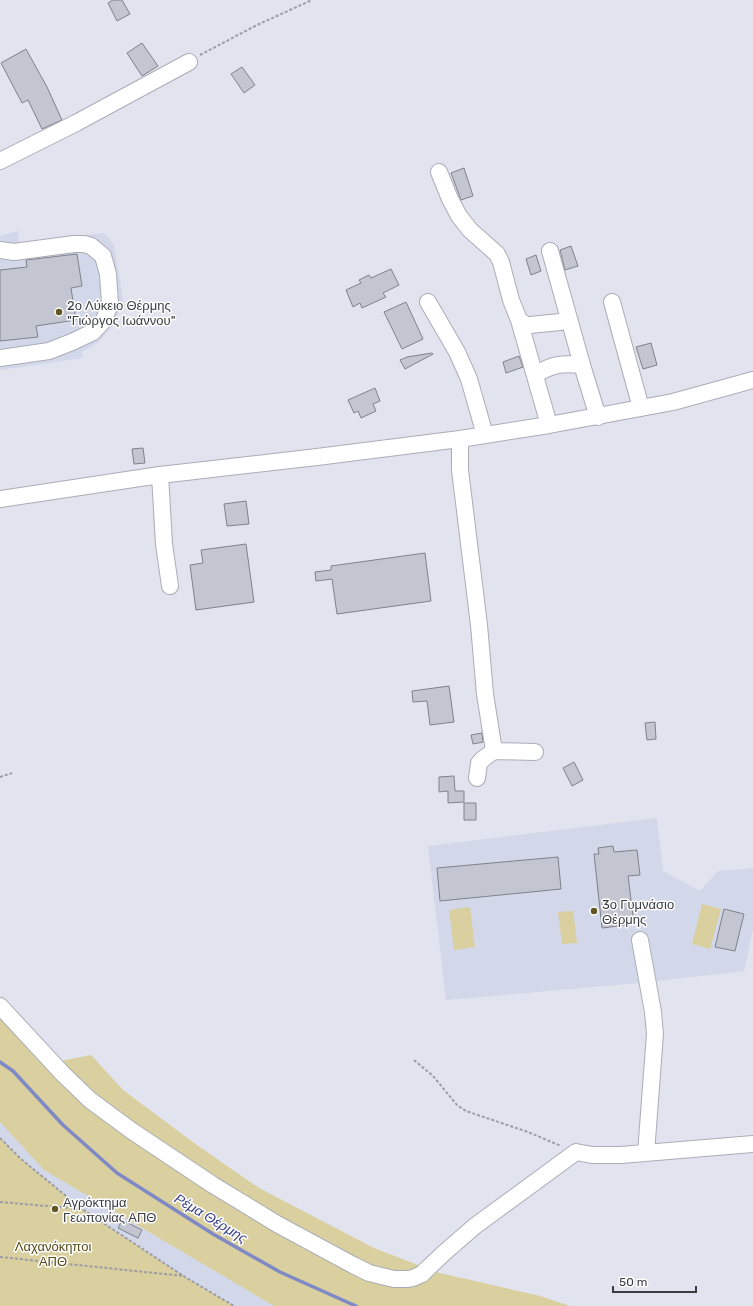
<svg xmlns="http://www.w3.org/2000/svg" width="753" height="1306" font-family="Rubik,sans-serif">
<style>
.built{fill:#d2d7e9}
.green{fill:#dacf9f}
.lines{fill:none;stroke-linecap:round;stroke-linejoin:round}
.stream{stroke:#7e89c5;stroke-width:3.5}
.building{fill:#c3c6d1;stroke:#7f828c}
.minor-casing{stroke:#aaadb8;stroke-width:18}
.path{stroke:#9b9ca5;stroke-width:2;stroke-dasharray:3 2;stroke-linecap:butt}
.minor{stroke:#fff;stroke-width:16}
.poi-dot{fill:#615622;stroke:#fff;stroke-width:1.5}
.labels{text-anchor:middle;stroke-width:3;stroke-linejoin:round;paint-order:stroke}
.poi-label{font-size:13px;fill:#3b3c41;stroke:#fff;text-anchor:start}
.park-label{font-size:13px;fill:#574b16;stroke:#fff}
.water-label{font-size:14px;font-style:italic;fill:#373e87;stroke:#fff}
</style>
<rect width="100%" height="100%" fill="#e1e3ef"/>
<path class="built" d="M18 231 20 244 104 233 114 245 123 300 114 324 99 342 82 352 83 358 0 370V236Z
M657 818 663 871 700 891 718 871 753 868V930L744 971 640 983 446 1000 428 846Z
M0 1121 44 1170 274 1306H0Z"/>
<path class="green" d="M702 904 721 909 710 949 692 944Z
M470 907 475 947 454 950 449 910Z
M573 911 577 943 562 944 558 912Z
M0 1010 86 1105 362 1276 431 1271 540 1296 570 1306H274L44 1170 0 1122Z
M91 1055 123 1090 194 1143 259 1188 374 1248 423 1267 417 1272 388 1275 280 1223 115 1118 56 1062Z
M0 1138 21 1159 82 1209 185 1277 234 1306H0Z"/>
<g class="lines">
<path class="stream" d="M0 1062 13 1071 63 1125 117 1173 213 1234 280 1272 356 1306"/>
</g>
<path class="building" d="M113 0H122L130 14 117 21 108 3Z
M142 43 158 66 142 76 127 53Z
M26 49 47 87 62 120 42 129 28 100 22 103 1 63Z
M242 67 255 85 244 93 231 74Z
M464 168 473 196 461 200 451 173Z
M571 246 578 266 565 270 560 250Z
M77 254 82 286 71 288 76 320 36 326 38 337 0 341V270L27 267 26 260Z
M536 255 541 271 531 275 526 259Z
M391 269 399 285 383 293 386 297 362 308 360 303 353 307 346 290 361 283 359 280 369 275 371 278Z
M406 302 423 339 402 349 384 312Z
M651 343 657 365 643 369 636 347Z
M432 353 433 354 405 369 400 360 407 357Z
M519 356 523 367 506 373 503 362Z
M375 388 380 401 373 404 376 411 361 418 358 411 354 413 348 400Z
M143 448 145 463 134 464 132 449Z
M246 501 249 524 227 526 224 504Z
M246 544 254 602 196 610 190 565 203 563 201 550Z
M425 553 431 601 337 614 332 579 316 581 315 572 331 570V566Z
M449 686 454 722 430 725 427 701 413 702 412 691Z
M655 722 656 739 647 740 645 723Z
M482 733 483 742 473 744 471 735Z
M574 762 583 780 572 786 563 768Z
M454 776 455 791H464V802L448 803V791L439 792V777Z
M464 803H476V820H464Z
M613 846 614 852 637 850 640 875 628 876 634 924 602 928 594 854H599L598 848Z
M558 857 561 889 440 901 437 868Z
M724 909 744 914 735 951 715 947Z
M122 1220 142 1230 138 1238 118 1228Z"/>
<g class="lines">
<g class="minor-casing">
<path id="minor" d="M0 161 76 123 189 62
M439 172 450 199 459 216 470 230 497 254 501 262 511 300 519 320 549 425
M0 250 14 252 74 244H84L91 246 103 256 108 274 110 304 104 320 93 332 72 342 49 351 0 358
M550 251 582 365 598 417
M428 302 457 352 469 379 485 435
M612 302 641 408
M519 320 526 325H530L570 321
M535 375C552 364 562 363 582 365
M460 439V470L479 625 485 694 494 751
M160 475 164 544 170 586
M0 499 160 475 317 457 460 439 549 425 673 402 753 380
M477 778 479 763 484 758 494 751 535 752
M640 940 653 1012 655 1034 646 1153
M0 1006 63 1074 90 1100 132 1131 213 1185 277 1224 353 1265 369 1273 394 1279H408L413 1278 422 1274 427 1269 445 1252 475 1226 576 1152 592 1155H621L753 1144"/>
</g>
<path class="path" d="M200 55 257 25 312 0
M0 777 12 773
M414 1060 433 1076 457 1105 466 1111 528 1132 561 1146
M0 1138 21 1159 82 1209 185 1277 234 1306
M0 1202 82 1209
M0 1257 184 1276"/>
<use href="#minor" class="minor"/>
</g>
<g class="poi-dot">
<circle cx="59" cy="312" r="4"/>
<circle cx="594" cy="911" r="4"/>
<circle cx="55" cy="1209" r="4"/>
</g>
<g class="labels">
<g class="poi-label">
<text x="67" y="310">2ο Λύκειο Θέρμης<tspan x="67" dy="15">"Γιώργος Ιωάννου"</tspan></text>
<text x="602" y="909">3ο Γυμνάσιο<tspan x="602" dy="15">Θέρμης</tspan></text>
<text x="63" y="1207">Αγρόκτημα<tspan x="63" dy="15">Γεωπονίας ΑΠΘ</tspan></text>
</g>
<g class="park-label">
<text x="53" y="1251">Λαχανόκηποι<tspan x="53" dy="15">ΑΠΘ</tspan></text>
</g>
<g class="water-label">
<text transform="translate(211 1218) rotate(31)" y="5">Ρέμα Θέρμης</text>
</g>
</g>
<path d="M613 1286v6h83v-6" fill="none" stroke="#3b3c41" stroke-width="2"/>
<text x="619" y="1286" font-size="12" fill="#3b3c41" stroke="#ffffff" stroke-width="3" paint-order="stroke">50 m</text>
</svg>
